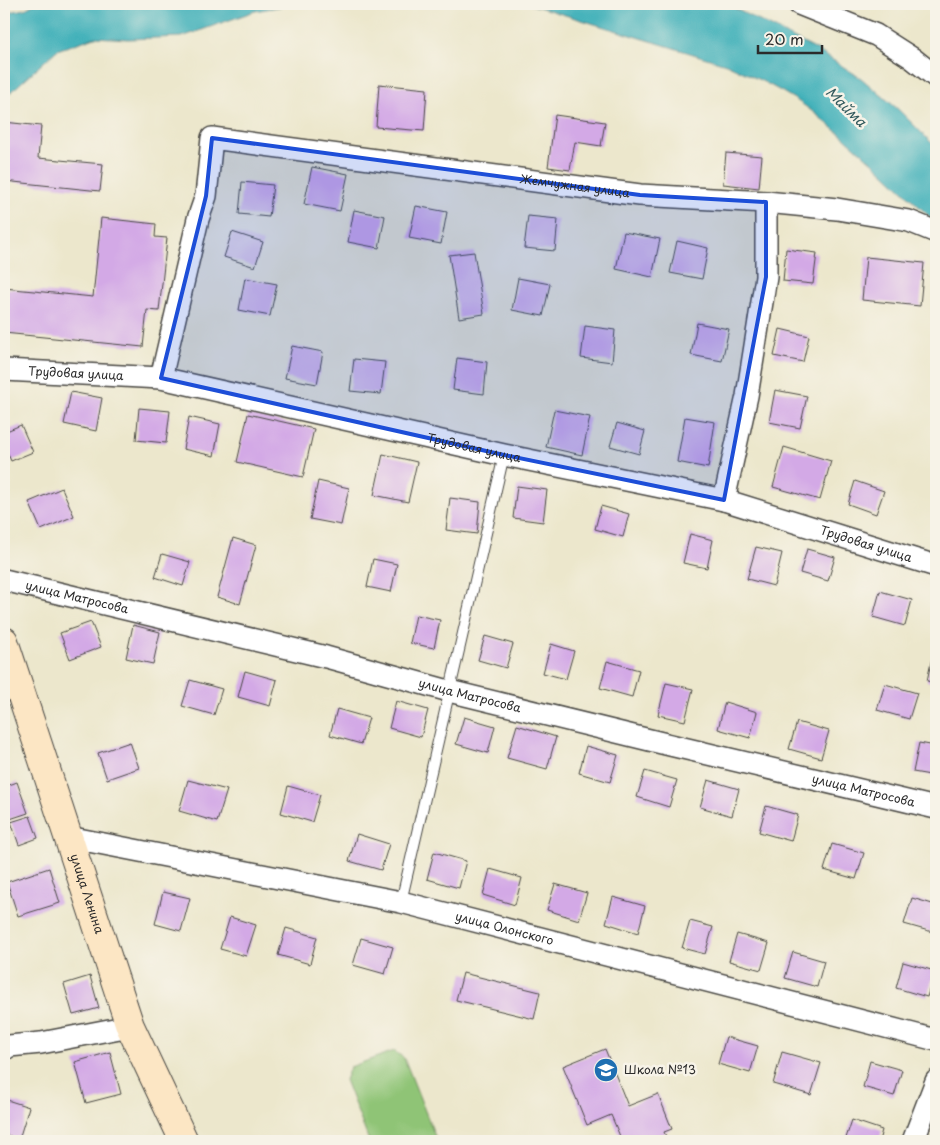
<svg xmlns="http://www.w3.org/2000/svg" width="940" height="1145" font-family="'Playpen Sans',sans-serif">
<style>
.green{fill:#8fc476;stroke:#5d7850}
.water{fill:#40b0b9;stroke:#366e72}
.building{fill:#d3a9e6}
.lines{fill:none;stroke-linecap:round;stroke-linejoin:round}
.lane-casing{stroke:#484743;stroke-width:12}
.street-casing{stroke:#484743;stroke-width:24}
.secondary-casing{stroke:#484743;stroke-width:30}
.lane{stroke:#fff;stroke-width:10}
.street{stroke:#fff;stroke-width:21}
.secondary{stroke:#fce6c4;stroke-width:28}
.marked{fill:#1d4ed8;fill-opacity:0.2;stroke:#1d4ed8;stroke-width:4;stroke-linejoin:round}
.labels{text-anchor:middle;stroke-width:5;stroke-linejoin:round;paint-order:stroke}
.street-label{font-size:12px;fill:#2b2b2b;stroke:#f7f3e8}
.poi-label{font-size:12px;fill:#2b2b2b;stroke:#f7f3e8;text-anchor:start}
.water-label{font-size:14px;font-style:italic;fill:#325a5d;stroke:#f7f3e8}
</style>
<rect width="100%" height="100%" fill="#f7f3e8"/>
<filter id="ink" filterUnits="userSpaceOnUse"><feTurbulence type="fractalNoise" baseFrequency=".02" numOctaves="2"/><feDisplacementMap in="SourceGraphic" scale="10" xChannelSelector="R" yChannelSelector="G"/><feConvolveMatrix kernelMatrix="1 2 1 2 8 2 1 2 1" color-interpolation-filters="sRGB"/></filter>
<filter id="wash" filterUnits="userSpaceOnUse"><feTurbulence type="fractalNoise" baseFrequency=".0096" numOctaves="4" result="noise"/><feDisplacementMap in="SourceGraphic" scale="20" xChannelSelector="R" yChannelSelector="G"/><feGaussianBlur stdDeviation="1.12" result="paint"/><feColorMatrix in="noise" values="0 0 0 0 0 0 0 0 0 0 0 0 0 0 0 0 0 1.4 0 .05"/><feComposite in="paint" operator="in"/></filter>
<g filter="url(#wash)">
<rect width="100%" height="100%" fill="#ece7cc"/>
<path class="green" d="M394 1051 404 1058 437 1141H369L345 1080 350 1067Z"/>
<path class="water" d="M34 4H295L255 11 182 37 128 39 95 37 57 50 11 92H4V13L25 9Z
M529 4H726L817 50 861 78 899 110 936 147V223C897 185 857 146 813 112 789 93 754 77 726 64Z"/>
<g id="blocks">
<path class="building" d="M379 84 427 89 424 131 376 127Z
M555 115 605 122 601 146 575 142 570 170 548 167Z
M4 122 41 126 38 158 103 164 100 191 4 181Z
M726 153 762 156 759 188 723 184Z
M312 167 348 174 340 211 304 204Z
M242 182 273 185 269 217 239 214Z
M416 206 447 212 441 244 409 238Z
M354 210 385 216 379 248 348 242Z
M528 216 558 219 555 251 524 248Z
M101 218 156 224 155 237 167 238 159 311 147 310 143 347 4 333V288L93 297Z
M232 232 263 242 255 267 224 257Z
M624 232 660 239 652 277 616 269Z
M677 241 708 248 702 279 670 273Z
M786 249 817 253 813 284 783 281Z
M474 252 484 314 459 318 449 255Z
M866 257 924 263 920 306 862 300Z
M245 278 277 284 270 316 239 310Z
M518 278 550 284 543 316 512 310Z
M697 323 729 329 722 361 691 355Z
M585 326 615 330 612 362 581 358Z
M780 329 809 336 803 362 774 356Z
M292 346 323 352 317 384 285 378Z
M457 358 487 362 484 394 453 390Z
M354 359 385 362 381 394 350 391Z
M775 390 807 396 800 428 769 422Z
M71 392 102 398 96 431 64 424Z
M139 408 170 411 166 443 136 440Z
M554 410 590 417 582 455 546 447Z
M248 414 314 429 303 477 237 462Z
M189 417 220 424 214 456 183 449Z
M685 417 715 422 708 468 677 462Z
M617 423 645 431 639 454 610 446Z
M21 425 33 452 11 461 4 445V432Z
M784 447 831 461 820 500 773 487Z
M383 454 417 462 408 502 374 495Z
M318 481 349 488 341 525 310 519Z
M855 481 884 491 876 514 848 504Z
M517 486 547 490 543 522 513 518Z
M62 488 74 516 41 530 29 502Z
M450 498 480 502 477 534 446 530Z
M601 506 629 514 623 537 595 529Z
M690 534 713 540 707 568 683 563Z
M233 538 256 545 240 604 217 597Z
M756 547 782 553 774 586 747 579Z
M807 549 835 557 828 581 800 573Z
M162 554 190 562 183 586 155 577Z
M373 559 397 564 391 592 367 587Z
M880 591 912 600 905 626 873 617Z
M416 615 440 620 434 648 410 643Z
M91 622 101 647 70 659 60 633Z
M133 625 160 632 153 664 126 658Z
M485 636 513 644 506 668 478 660Z
M551 644 574 651 566 679 543 673Z
M934 648 936 649V683L927 681Z
M607 661 639 670 632 697 600 688Z
M245 671 277 680 270 706 238 697Z
M190 680 222 689 214 715 182 706Z
M666 683 693 689 685 721 658 715Z
M885 684 917 693 909 719 877 710Z
M396 701 428 710 421 737 389 728Z
M725 702 757 712 750 738 718 729Z
M337 709 369 718 361 744 330 735Z
M464 717 495 726 488 753 456 744Z
M797 722 829 731 821 758 789 749Z
M517 725 556 737 547 769 507 758Z
M130 742 139 768 107 779 98 753Z
M919 743 936 746V776L913 772Z
M586 746 618 755 610 782 579 773Z
M645 771 677 780 669 807 637 797Z
M188 780 227 790 217 822 179 811Z
M708 780 739 789 732 816 700 807Z
M17 782 28 813 4 821V787Z
M288 786 320 795 312 822 281 813Z
M766 806 798 815 791 841 759 832Z
M30 816 38 838 19 845 11 822Z
M357 834 389 844 381 870 349 861Z
M832 844 864 853 856 879 824 870Z
M434 852 466 861 459 888 427 879Z
M49 868 60 903 18 916 7 882Z
M490 869 522 878 515 905 483 895Z
M555 884 587 893 579 920 547 910Z
M163 892 190 898 181 931 155 924Z
M613 897 645 906 638 933 606 923Z
M912 898 936 905V933L904 924Z
M230 917 256 925 246 956 220 949Z
M690 921 713 927 705 954 682 948Z
M286 928 317 937 310 964 278 955Z
M737 934 769 943 761 970 729 961Z
M361 938 393 947 385 974 353 965Z
M793 952 824 961 817 987 785 978Z
M903 962 935 971 927 997 896 988Z
M463 973 540 992 534 1019 456 1000Z
M90 976 99 1008 73 1015 64 984Z
M726 1037 758 1046 750 1073 718 1064Z
M605 1049 628 1106 658 1094 672 1129 664 1132 668 1141H622L611 1115 587 1125 563 1066Z
M110 1052 121 1094 86 1103 75 1062Z
M782 1052 821 1063 811 1095 773 1084Z
M870 1061 902 1070 894 1096 863 1087Z
M4 1099 29 1107 19 1139 4 1134Z
M852 1120 882 1130 879 1141H845Z"/>
</g>
</g>
<g filter="url(#ink)">
<use href="#blocks" fill-opacity="0" stroke="#484743" stroke-width="1"/>
<g class="lines">
<g class="lane-casing">
<path id="lane" d="M401 902 504 455"/>
</g>
<g class="street-casing">
<g id="street">
<path d="M799 4 876 35 912 58 936 77"/>
<path id="s1" d="M4 370 161 378 504 455 724 500 936 566"/>
<path id="s2" d="M161 378 198 219 206 196 212 138 640 195 766 202 837 209 909 221 936 232"/>
<path d="M724 500 747 396 766 277V202"/>
<path id="s3" d="M4 580 326 657 449 691 666 744 936 808"/>
<path id="s4" d="M68 837 401 902 936 1040"/>
<path d="M4 1050 9 1046 41 1043 130 1026"/>
<path d="M913 1141 936 1081"/>
</g>
</g>
<g class="secondary-casing">
<g id="secondary">
<path id="s5" d="M4 641 130 1026 184 1141"/>
</g>
</g>
<use href="#lane" class="lane"/>
<use href="#street" class="street"/>
<use href="#secondary" class="secondary"/>
</g>
</g>
<path class="marked" d="M212 138 640 195 766 202V277L724 500 504 455 161 378 206 196Z"/>
<defs>
<g id="school-disc" transform="scale(1.25)"><circle r="9.5" fill="#1f6fb2" stroke="#f7f3e8"/><path d="M0-5L7-2L0 1L-7-2ZM-4 1L0 2.5L4 1V4Q0 6-4 4Z" fill="#fff"/></g>
</defs>
<g fill-rule="evenodd">
<use href="#school-disc" x="606" y="1070"/>
</g>
<g class="labels">
<g class="street-label">
<text dy="4" stroke="none"><textPath href="#s2" startOffset="612">Жемчужная улица</textPath></text>
<text dy="4" stroke="none"><textPath href="#s1" startOffset="72">Трудовая улица</textPath></text>
<text dy="4" stroke="none"><textPath href="#s1" startOffset="478">Трудовая улица</textPath></text>
<text dy="4" stroke="none"><textPath href="#s1" startOffset="882">Трудовая улица</textPath></text>
<text dy="4" stroke="none"><textPath href="#s3" startOffset="75">улица Матросова</textPath></text>
<text dy="4" stroke="none"><textPath href="#s3" startOffset="480">улица Матросова</textPath></text>
<text dy="4" stroke="none"><textPath href="#s3" startOffset="885">улица Матросова</textPath></text>
<text dy="4" stroke="none"><textPath href="#s5" startOffset="266">улица Ленина</textPath></text>
<text dy="4" stroke="none"><textPath href="#s4" startOffset="446">улица Олонского</textPath></text>
</g>
<g class="poi-label">
<text x="624" y="1074">Школа №13</text>
</g>
<g class="water-label">
<text transform="translate(846 107) rotate(44)" y="5">Майма</text>
</g>
</g>
<rect width="940" height="1145" fill="none" stroke="#f7f3e8" stroke-width="20"/>
<path d="M758 45v8h64v-8" fill="none" stroke="#2b2b2b" stroke-width="2.5"/>
<text x="765" y="45" font-size="15" fill="#2b2b2b" stroke="#f7f3e8" stroke-width="4" paint-order="stroke">20 m</text>
</svg>
